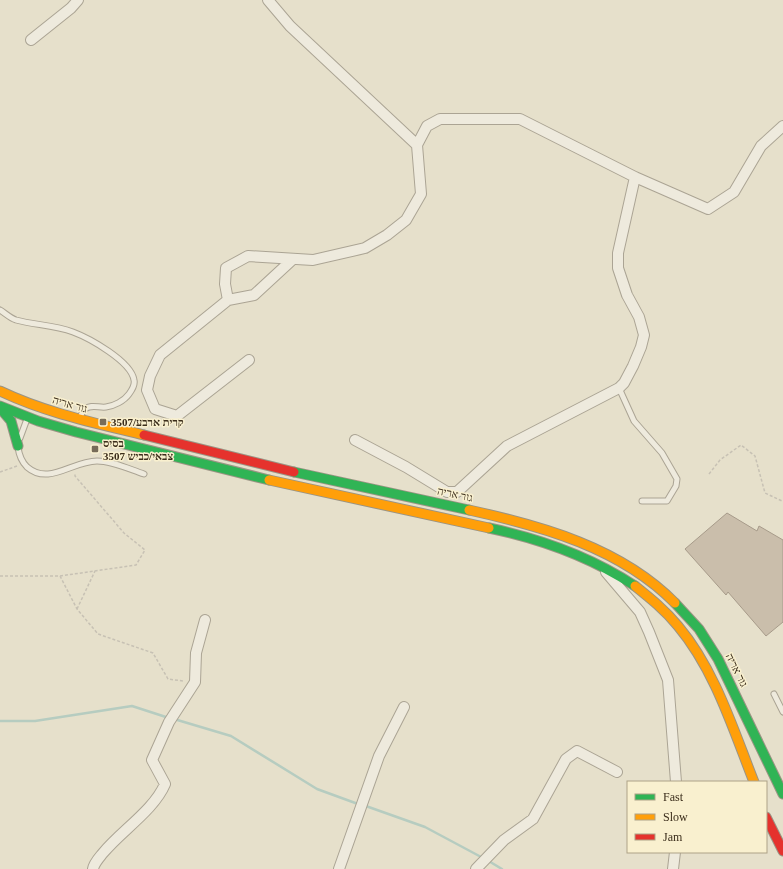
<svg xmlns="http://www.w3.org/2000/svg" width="783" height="869" font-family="'Times New Roman',Heebo,serif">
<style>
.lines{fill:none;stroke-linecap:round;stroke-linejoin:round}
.stream{stroke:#b6ccc0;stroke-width:2.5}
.building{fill:#cabeab;stroke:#a79b8a}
.lane-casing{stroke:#aba494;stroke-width:7}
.street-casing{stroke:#aba494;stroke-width:12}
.fast-casing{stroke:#9b9484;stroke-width:11}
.slow-casing{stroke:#9b9484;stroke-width:11}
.jam-casing{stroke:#9b9484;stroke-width:11}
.path{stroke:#c7c1b4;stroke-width:1.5;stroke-dasharray:3 2;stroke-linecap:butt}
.lane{stroke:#eeeadd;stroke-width:5}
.street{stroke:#eeeadd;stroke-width:10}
.fast{stroke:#30b455;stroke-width:9}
.slow{stroke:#ff9f0a;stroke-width:9}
.jam{stroke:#e5322d;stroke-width:9}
.poi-dot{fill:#776c59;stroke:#f9f0cf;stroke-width:1.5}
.labels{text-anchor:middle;stroke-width:3;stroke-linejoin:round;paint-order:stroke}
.street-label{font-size:11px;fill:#3b2d1b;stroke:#f9f0cf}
.poi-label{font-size:11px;font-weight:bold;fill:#3b2d1b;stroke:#f9f0cf;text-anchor:start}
</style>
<rect width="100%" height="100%" fill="#e6e0cb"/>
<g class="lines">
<path class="stream" d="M174 719 231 736 317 789 358 804
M0 721H35L132 706 169 718
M363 805 425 827 483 858
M487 860 502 869"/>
</g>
<path class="building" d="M727 513 757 531 759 526 783 540V622L766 636 728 592 726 595 685 549Z"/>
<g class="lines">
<g class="lane-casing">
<path id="lane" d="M0 310C5 313 10 318 16 320 34 325 54 325 73 332 89 338 131 361 134 380 135 384 132 390 129 394 124 401 114 406 106 407 99 408 91 404 85 409 83 411 81 415 80 417
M619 388 634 421 662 453 677 479 676 486 667 501H642
M20 438 27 419
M18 447C19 455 21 461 27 467 49 486 72 461 97 461 113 461 129 469 144 474
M774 694 783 712"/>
</g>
<g class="street-casing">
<path id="street" d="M268 0 290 26 417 145
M31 40 71 8 78 0
M228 300 225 284 226 268 248 256 313 260 365 248 387 235 406 220 421 194 417 145 427 126 440 119H520L635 177 708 209 734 192 761 146 783 126
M249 360 177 416 155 409 147 390 150 376 160 355 228 300 254 295 293 259
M355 440 406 467 447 492H457L507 446 619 388 624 383 633 366 641 347 644 335 639 317 627 295 618 268V253L635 177
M606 572 640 612 649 632 668 680 676 782
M93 869C94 863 99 858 103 853 121 831 154 810 165 784L152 760 169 722 195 682 196 653 205 620
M339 869 379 756 404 707
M476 869 504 840 533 819 566 759 577 751 617 772
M673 869 675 852"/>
</g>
<g class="fast-casing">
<path id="fast" d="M0 406 38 421 76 432 269 480
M0 408 11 421 18 446
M294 472 469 510
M489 528C541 539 591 557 635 586
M675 603 699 629 718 659 783 794"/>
</g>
<g class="slow-casing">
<path id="slow" d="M0 391C46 413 95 423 144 435
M269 480 489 528
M469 510C542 526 621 548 675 603
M635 586C650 598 665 610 678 626 715 670 733 729 754 782"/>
</g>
<g class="jam-casing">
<path id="jam" d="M144 435 294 472
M766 817 783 851"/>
</g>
<path class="path" d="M0 472 17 466
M709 474 720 460 741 445 755 456 765 493 782 501H783
M0 576H60L136 565 145 550 124 533 75 476V473
M60 576 77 609 98 634 153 653 168 679 183 681
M77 609 95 571"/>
<use href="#lane" class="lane"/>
<use href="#street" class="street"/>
<use href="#fast" class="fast"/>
<use href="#slow" class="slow"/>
<use href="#jam" class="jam"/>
</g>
<g class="poi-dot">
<rect x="99" y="418" width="8" height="8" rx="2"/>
<rect x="91" y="445" width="8" height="8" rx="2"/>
</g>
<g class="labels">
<g class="street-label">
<text transform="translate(70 404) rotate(16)" y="4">גור אריה</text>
<text transform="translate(455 494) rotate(12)" y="4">גור אריה</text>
<text transform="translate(737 670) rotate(64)" y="4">גור אריה</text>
</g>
<g class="poi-label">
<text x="111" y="426">קרית ארבע/3507</text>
<text x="103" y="447">בסיס<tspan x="103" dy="13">צבאי/כביש 3507</tspan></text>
</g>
</g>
<rect x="627" y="781" width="140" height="72" fill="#f9f0cf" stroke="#ada287"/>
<rect x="635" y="794" width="20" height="6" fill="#30b455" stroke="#ada287"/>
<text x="663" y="801" font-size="12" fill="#3b2d1b">Fast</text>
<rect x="635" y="814" width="20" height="6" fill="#ff9f0a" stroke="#ada287"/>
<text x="663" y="821" font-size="12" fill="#3b2d1b">Slow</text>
<rect x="635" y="834" width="20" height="6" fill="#e5322d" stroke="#ada287"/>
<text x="663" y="841" font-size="12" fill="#3b2d1b">Jam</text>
</svg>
